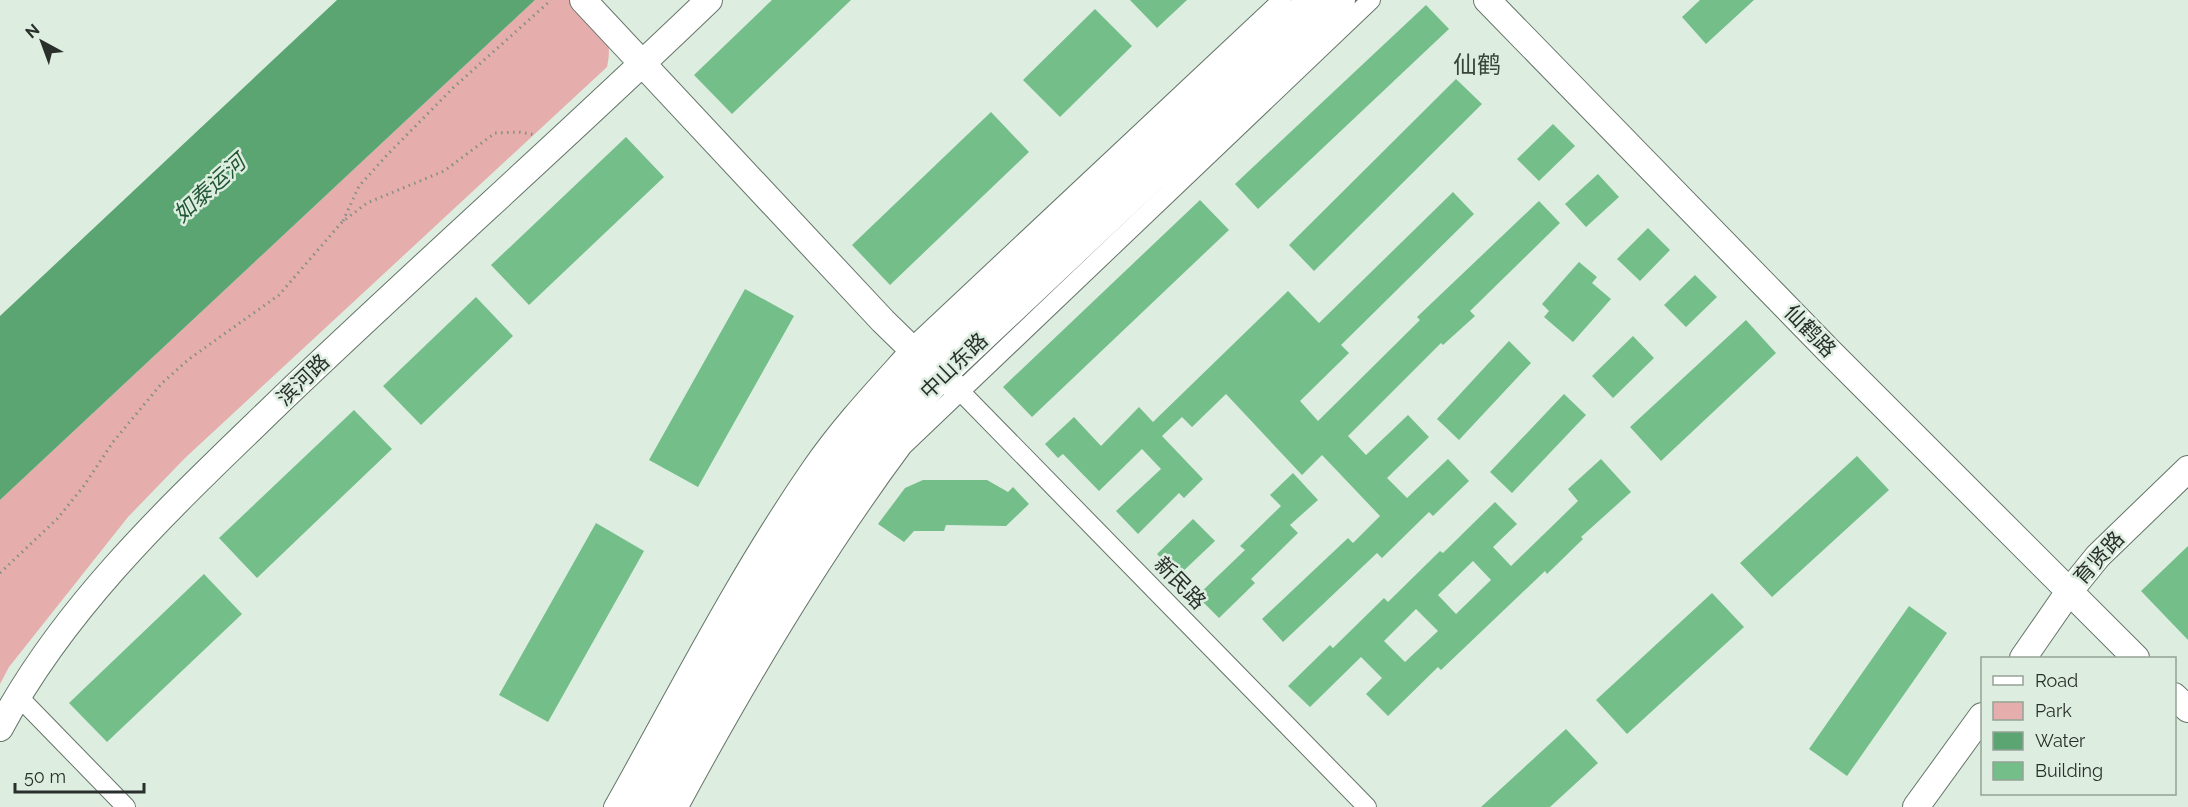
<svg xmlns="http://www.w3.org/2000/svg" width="2188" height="807" font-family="Raleway,'Noto Sans SC',sans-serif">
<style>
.green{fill:#e5adab}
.water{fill:#5ba572}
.building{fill:#74be8a;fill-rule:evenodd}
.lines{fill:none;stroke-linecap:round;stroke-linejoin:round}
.street-casing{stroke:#657469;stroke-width:20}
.secondary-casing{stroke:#657469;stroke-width:28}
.primary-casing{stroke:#657469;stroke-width:31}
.path{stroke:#849086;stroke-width:3;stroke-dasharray:1.5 4.5;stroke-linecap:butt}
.street{stroke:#fff;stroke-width:18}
.secondary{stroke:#fff;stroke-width:26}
.primary{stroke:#fff;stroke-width:28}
.labels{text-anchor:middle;stroke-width:5;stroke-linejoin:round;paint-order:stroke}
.street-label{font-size:21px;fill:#292f2a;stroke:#ddeee0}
.water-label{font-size:22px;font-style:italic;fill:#215734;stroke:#ddeee0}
.quarter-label{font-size:24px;fill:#37453a;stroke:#ddeee0}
</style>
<rect width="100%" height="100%" fill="#ddeee0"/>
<path class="green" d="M535 0H574C597 24 615 31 607 67L185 458 128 517 9 667 0 684V500Z"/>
<path class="water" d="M337 0H535L0 500V316Z"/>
<path class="building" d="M772 0H851L732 114 694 75Z
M1130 0H1187L1157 28Z
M1700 0H1754L1706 44 1682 17Z
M1426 5 1449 29 1258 209 1235 184Z
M1095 9 1132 46 1060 117 1023 80Z
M1456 79 1482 104 1314 271 1289 245Z
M991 112 1029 152 890 285 852 245Z
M1553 124 1575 146 1539 181 1517 159Z
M626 137 664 177 529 305 491 265Z
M1598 174 1619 197 1586 227 1565 204Z
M1453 192 1474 214 1341 345 1349 353 1300 401 1318 421 1420 320 1417 317 1539 201 1560 223 1470 311 1475 316 1443 345 1441 343 1348 436 1366 455 1408 415 1429 437 1387 478 1407 498 1448 459 1469 481 1433 516 1429 512 1382 558 1377 553 1283 642 1262 619 1348 538 1353 543 1380 516 1322 455 1302 475 1226 394 1192 427 1182 417 1162 436 1203 479 1184 498 1179 493 1138 534 1116 511 1161 469 1142 449 1099 491 1063 454 1058 458 1045 444 1074 417 1101 446 1139 407 1153 422 1288 291 1319 323Z
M1200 200 1229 230 1032 417 1003 387Z
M1648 228 1670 250 1640 281 1617 259Z
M1579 262 1597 277 1592 283 1611 299 1573 342 1544 317 1549 311 1542 304Z
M1695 275 1717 297 1686 327 1664 305Z
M745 289 794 316 698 487 649 460Z
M476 297 513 336 421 425 383 386Z
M1746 320 1776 353 1661 461 1630 427Z
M1633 336 1654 358 1613 398 1592 376Z
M1509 341 1531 363 1459 440 1437 419Z
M1564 394 1586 415 1512 493 1490 472Z
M354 410 392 449 257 578 219 538Z
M1857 456 1889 490 1772 597 1740 563Z
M1601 459 1631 492 1581 537 1583 539 1547 574 1545 571 1441 670 1438 667 1388 716 1366 694 1382 678 1361 657 1310 707 1288 686 1330 645 1333 648 1384 598 1388 602 1440 551 1443 553 1495 502 1517 524 1493 547 1511 566 1578 501 1568 489ZM1473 561 1491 580 1456 614 1438 595ZM1416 609 1438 631 1405 662 1384 641Z
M1293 473 1318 500 1290 525 1298 533 1251 579 1255 583 1219 618 1197 596 1245 550 1240 546 1281 506 1270 495Z
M923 480H987L1008 492 1013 487 1029 504 1006 526 946 525 944 531H914L904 542 878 524 905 488Z
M1193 519 1215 541 1178 576 1157 554Z
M596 523 644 551 548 722 499 695Z
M2188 546V640L2141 591Z
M204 574 242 614 107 742 69 703Z
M1712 593 1744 627 1627 734 1596 700Z
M1909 606 1947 633 1847 776 1809 749Z
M1566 729 1598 763 1550 807H1481Z"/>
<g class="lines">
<g class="street-casing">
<path id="street" d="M960 391 1367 807
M17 695 126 807
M613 807C677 693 737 574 812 466 841 424 877 386 911 348L1282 0
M679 807C746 683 819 559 903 446L1371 0"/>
</g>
<g class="secondary-casing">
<path id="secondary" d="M583 0 883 321 925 362 960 391
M1487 0 1829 351 2136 658
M2023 658 2068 593 2098 556 2188 469
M2174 696 2188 709
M0 728C68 600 179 499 282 399 423 264 569 135 709 0
M1916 807 1982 716"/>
</g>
<g class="primary-casing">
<path id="primary" d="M636 807 772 567 848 449 925 362 1311 1
M661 807 757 634 837 502 867 458 942 375 1341 0"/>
</g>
<path class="path" d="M343 221 359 186 388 154 454 87 551 0
M0 573 57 519 83 487 113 442 162 383 189 359 279 295 342 222 367 203 444 171 495 133 519 132 536 135"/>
<use href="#street" class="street"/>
<use href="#secondary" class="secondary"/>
<use href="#primary" class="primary"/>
</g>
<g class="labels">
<g class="street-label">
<text transform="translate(1810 331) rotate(46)" y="7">仙鹤路</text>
<text transform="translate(954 366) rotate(-44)" y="7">中山东路</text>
<text transform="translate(303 380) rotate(-44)" y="7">滨河路</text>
<text transform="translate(2099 558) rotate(-48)" y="7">育贤路</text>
<text transform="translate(1180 583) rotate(46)" y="7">新民路</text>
</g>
<g class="water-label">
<text transform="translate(209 188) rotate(-42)" y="8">如泰运河</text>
</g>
<g class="quarter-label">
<text x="1477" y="73">仙鹤</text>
</g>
</g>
<rect x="1981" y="657" width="195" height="138" fill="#ddeee0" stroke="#95a297" stroke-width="1.5"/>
<rect x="1993" y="676" width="30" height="9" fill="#ffffff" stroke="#95a297" stroke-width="1.5"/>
<text x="2035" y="687" font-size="18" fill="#292f2a">Road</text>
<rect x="1993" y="702" width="30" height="18" fill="#e5adab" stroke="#95a297" stroke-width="1.5"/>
<text x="2035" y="717" font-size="18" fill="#292f2a">Park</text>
<rect x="1993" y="732" width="30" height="18" fill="#5ba572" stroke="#95a297" stroke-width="1.5"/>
<text x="2035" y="747" font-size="18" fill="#292f2a">Water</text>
<rect x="1993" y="762" width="30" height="18" fill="#74be8a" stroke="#95a297" stroke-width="1.5"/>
<text x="2035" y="777" font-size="18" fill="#292f2a">Building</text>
<g transform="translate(42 42) rotate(319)" stroke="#ddeee0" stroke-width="4.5" paint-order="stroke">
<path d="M0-4.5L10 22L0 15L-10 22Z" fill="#292f2a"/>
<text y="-9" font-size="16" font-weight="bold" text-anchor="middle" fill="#292f2a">N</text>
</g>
<path d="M15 783v9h129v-9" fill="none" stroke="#292f2a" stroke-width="3"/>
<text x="24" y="783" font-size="18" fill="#292f2a" stroke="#ddeee0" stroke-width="4.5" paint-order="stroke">50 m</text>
</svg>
